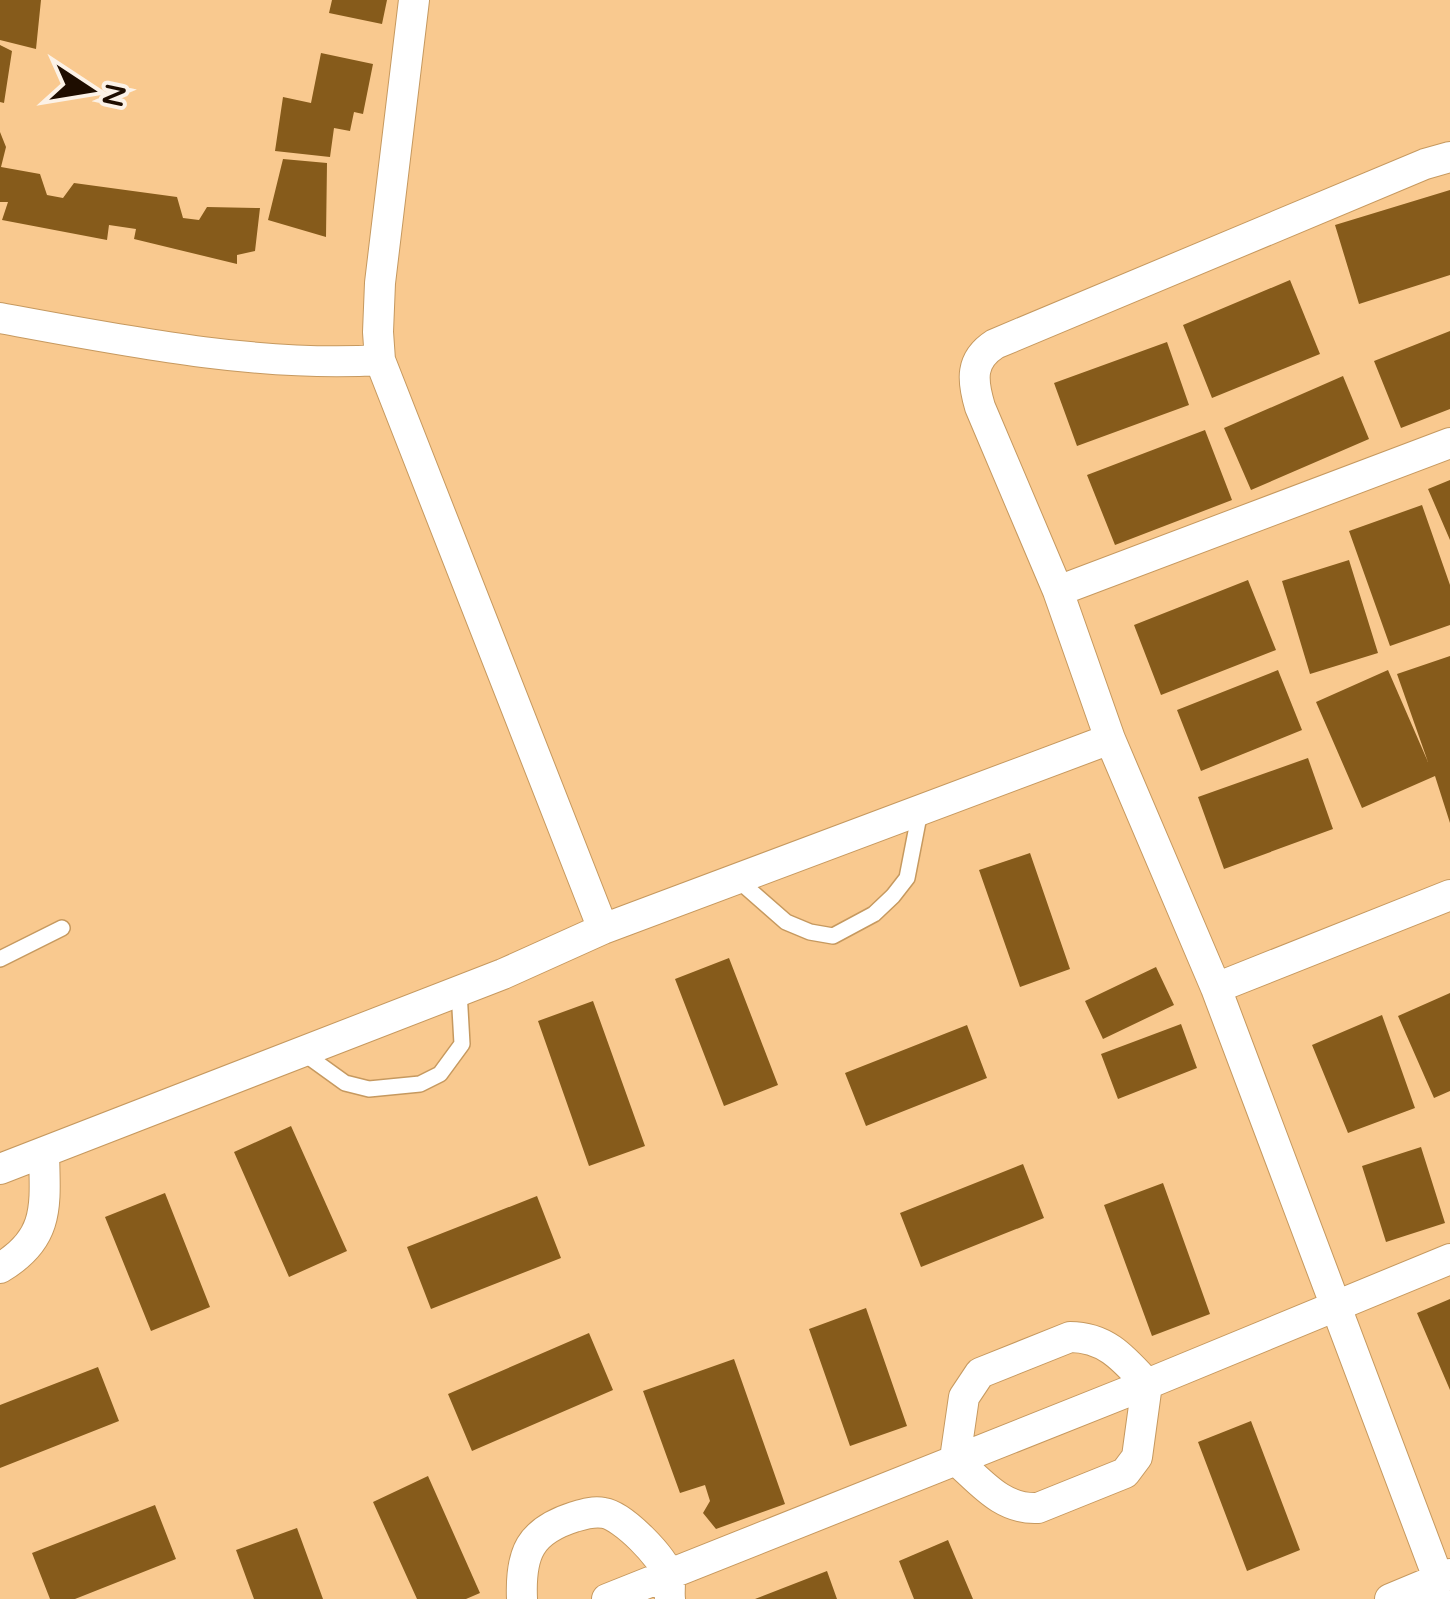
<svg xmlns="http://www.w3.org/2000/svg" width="1450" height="1599" font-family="'Varela Round',sans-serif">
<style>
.building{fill:#865b1b}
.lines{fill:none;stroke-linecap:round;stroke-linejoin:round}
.lane-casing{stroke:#c6995f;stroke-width:18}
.street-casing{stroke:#c6995f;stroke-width:32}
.lane{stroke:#fff;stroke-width:15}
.street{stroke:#fff;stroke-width:30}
</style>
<rect width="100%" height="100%" fill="#f9c98f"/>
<path class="building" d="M0 0H41L36 49 0 40Z
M332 0H387L382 24 329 13Z
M0 45 12 51 4 103 0 102Z
M321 53 373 64 363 114 354 112 350 131 334 128 330 157 275 151 283 97 311 103Z
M0 132 6 147 1 167 40 174 47 195 63 198 74 183 177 197 183 218 199 220 207 207 260 208 255 251 237 255V264L134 239 136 229 109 225 107 240 2 220 8 202H0Z
M283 159 327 163 326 237 268 220Z
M1450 190V275L1359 304 1335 225Z
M1290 280 1320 354 1212 398 1183 325Z
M1450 331V409L1401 428 1374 361Z
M1167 342 1189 405 1077 446 1054 383Z
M1343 376 1369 439 1251 490 1224 428Z
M1205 430 1232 500 1115 545 1087 475Z
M1450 480V540L1428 489Z
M1422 505 1450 585V625L1390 646 1349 531Z
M1349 560 1378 653 1310 674 1282 581Z
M1248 580 1276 650 1161 695 1134 625Z
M1450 656V823L1435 776 1362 808 1316 702 1388 670 1428 762 1397 674Z
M1278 670 1302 730 1201 771 1177 710Z
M1308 758 1333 829 1224 869 1198 797Z
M1030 853 1070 969 1020 987 979 870Z
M729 958 778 1085 724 1106 675 979Z
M1156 967 1174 1005 1103 1039 1085 1001Z
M1450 993V1091L1434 1098 1398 1016Z
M593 1001 645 1146 589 1166 538 1021Z
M1382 1015 1415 1108 1348 1133 1312 1045Z
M1181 1024 1197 1068 1118 1099 1101 1054Z
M967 1025 987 1078 866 1126 845 1073Z
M291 1126 347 1251 289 1277 234 1152Z
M1421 1147 1445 1223 1386 1242 1362 1166Z
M1023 1164 1044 1218 921 1267 900 1213Z
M1163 1183 1210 1314 1152 1336 1104 1205Z
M165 1193 210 1307 151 1331 105 1217Z
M537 1196 561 1258 431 1309 407 1247Z
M1450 1299V1390L1417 1313Z
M866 1308 907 1426 850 1446 809 1329Z
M589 1333 613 1390 472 1451 448 1394Z
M734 1359 785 1504 716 1529 703 1513 710 1501 705 1485 680 1493 643 1391Z
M98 1367 119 1421 0 1468V1405Z
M1251 1421 1300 1550 1247 1571 1198 1442Z
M428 1476 480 1593 466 1599H417L373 1502Z
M155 1505 176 1559 75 1599H50L32 1553Z
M297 1528 323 1599H254L236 1550Z
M948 1540 973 1599H914L899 1561Z
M827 1571 837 1599H755Z"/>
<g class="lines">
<g class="lane-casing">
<path id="lane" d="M737 879 786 922 810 932 833 936 874 914 893 896 907 878 920 811
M0 959 62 928
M302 1052 345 1083 369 1089 420 1084 440 1074 462 1044 459 991"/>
</g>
<g class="street-casing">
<path id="street" d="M414 0 380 283 378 332 380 360 603 929
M0 318C120 340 259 368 380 360
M1058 591 1450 443
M1216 988 1450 895
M0 1169 503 974 603 929 1110 739
M0 1268C51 1238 45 1204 44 1152
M1070 1337C1106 1337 1124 1359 1147 1384L1137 1457 1125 1473 1038 1508C1002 1510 981 1482 955 1459L964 1397 980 1373Z
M522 1599C520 1553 530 1531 574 1517 584 1514 593 1511 604 1513 623 1516 663 1557 669 1576 671 1582 669 1592 670 1599
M607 1599 1147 1384 1450 1259
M1390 1599 1450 1574
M1446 1599 1216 988 1110 739 1058 591 980 407C972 380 970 360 995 344L1425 164 1450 157"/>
</g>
<use href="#lane" class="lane"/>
<use href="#street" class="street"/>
</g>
<g transform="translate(90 90) rotate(102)" stroke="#fcf2e7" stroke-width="8" paint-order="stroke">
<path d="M0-8L18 38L0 25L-18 38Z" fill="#1e0d00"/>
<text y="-15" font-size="28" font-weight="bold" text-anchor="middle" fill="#1e0d00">N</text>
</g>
</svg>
